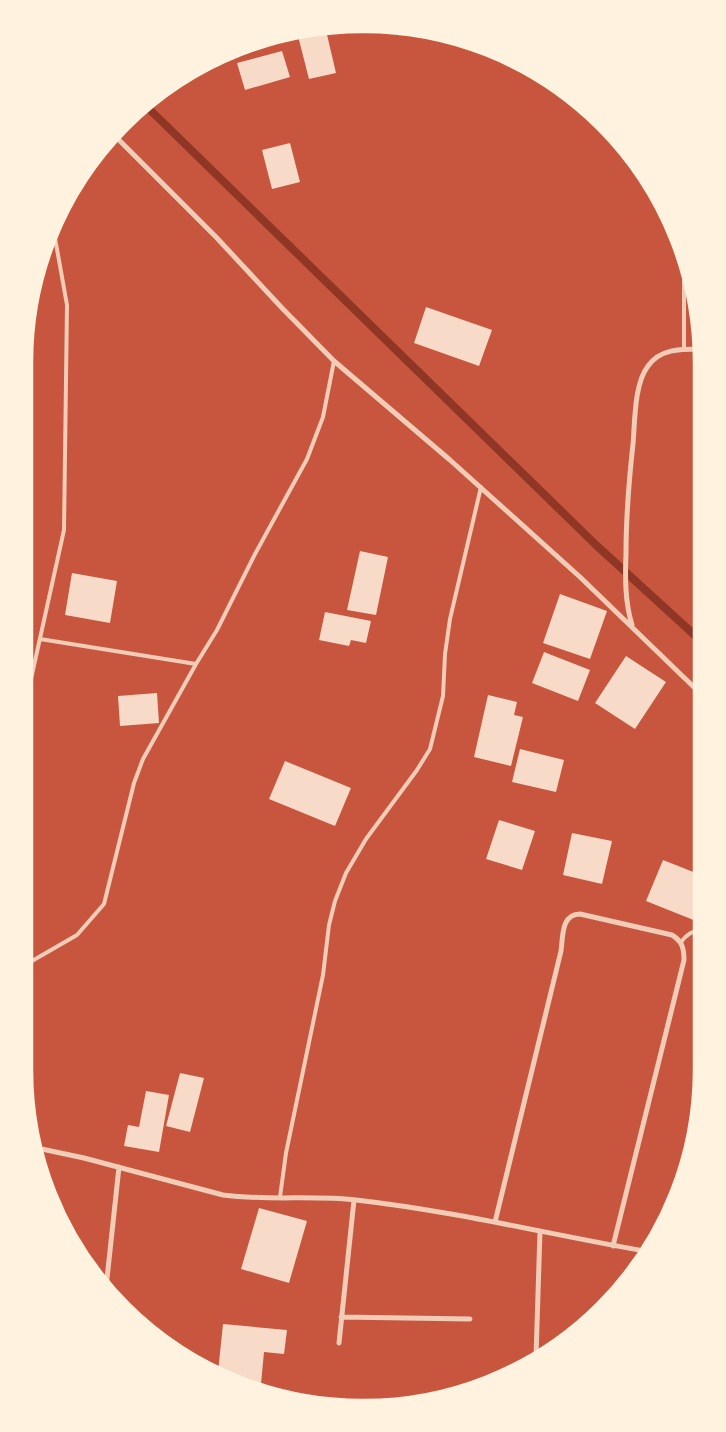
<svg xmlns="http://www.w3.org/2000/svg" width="726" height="1432" font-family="Mulish,sans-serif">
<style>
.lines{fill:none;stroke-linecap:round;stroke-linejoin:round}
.stream{stroke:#8f3625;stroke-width:8}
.building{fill:#f7dbc8}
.service{stroke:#f1ccb7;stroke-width:4}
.minor{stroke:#f1ccb7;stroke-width:5}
.rim{fill:none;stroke:#fff3e0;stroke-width:2.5}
</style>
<rect width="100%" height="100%" fill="#c8553d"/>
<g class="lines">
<path class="stream" d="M144 104 596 545 700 640"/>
</g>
<path class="building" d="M325 26 336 73 309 79 297 32Z
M282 51 290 77 245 90 237 63Z
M290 143 300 182 272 189 262 150Z
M426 307 492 330 479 366 414 343Z
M360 551 388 557 376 615 347 610Z
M72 573 117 581 110 623 65 615Z
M560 594 607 611 590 659 543 643Z
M325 612 371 621 366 643 351 640 349 646 319 640Z
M544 652 590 670 578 701 532 683Z
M626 656 666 682 635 729 595 703Z
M157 693 159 723 120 726 118 696Z
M488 695 517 702 514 715 523 717 511 766 474 757Z
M520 749 564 760 556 792 512 782Z
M285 761 351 788 335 826 269 799Z
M499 820 535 831 522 870 486 859Z
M572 833 612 841 602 884 563 875Z
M663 860 701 875V909L696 921 646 901Z
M180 1073 204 1078 190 1132 166 1126Z
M146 1091 169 1095 159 1152 124 1146 128 1125 139 1127Z
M259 1208 307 1221 289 1283 241 1269Z
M223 1324 287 1330 284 1354 264 1352 261 1384 247 1383 218 1372Z"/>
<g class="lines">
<path class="service" d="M684 260V349
M40 639 196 664
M24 721 31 679 64 530 67 305 55 238 52 230
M681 942C687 934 691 932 701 930
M25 965 77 935 104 904 134 783 143 759 196 664 217 630 255 554 307 459 323 417 334 361
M24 1033 27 1005 24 922
M280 1197 286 1153 323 975 329 925 335 901 346 873 366 839 417 770 430 749 443 696 445 654 450 619 481 487"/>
<path class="minor" d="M114 135 216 237 282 308 334 361 450 460 580 577 700 693
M632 625C625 602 625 578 626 554 626 517 629 480 633 444 635 422 634 384 648 366 660 349 680 349 699 349
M37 1148 84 1158 223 1195C267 1201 312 1195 356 1200 453 1211 548 1234 644 1251
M495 1222 561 951C563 937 561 914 580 914L672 935C682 941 684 948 684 960L613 1246
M106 1288 119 1167
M341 1317 470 1319
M339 1343 354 1200
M536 1357 540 1231"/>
</g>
<path d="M0 0H726V1432H0ZM362 32H364A330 330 0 0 1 694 362V1070A330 330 0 0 1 364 1400H362A330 330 0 0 1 32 1070V362A330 330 0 0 1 362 32Z" fill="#fff3e0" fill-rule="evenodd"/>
<path class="rim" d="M362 32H364A330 330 0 0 1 694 362V1070A330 330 0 0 1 364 1400H362A330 330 0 0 1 32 1070V362A330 330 0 0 1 362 32Z"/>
</svg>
